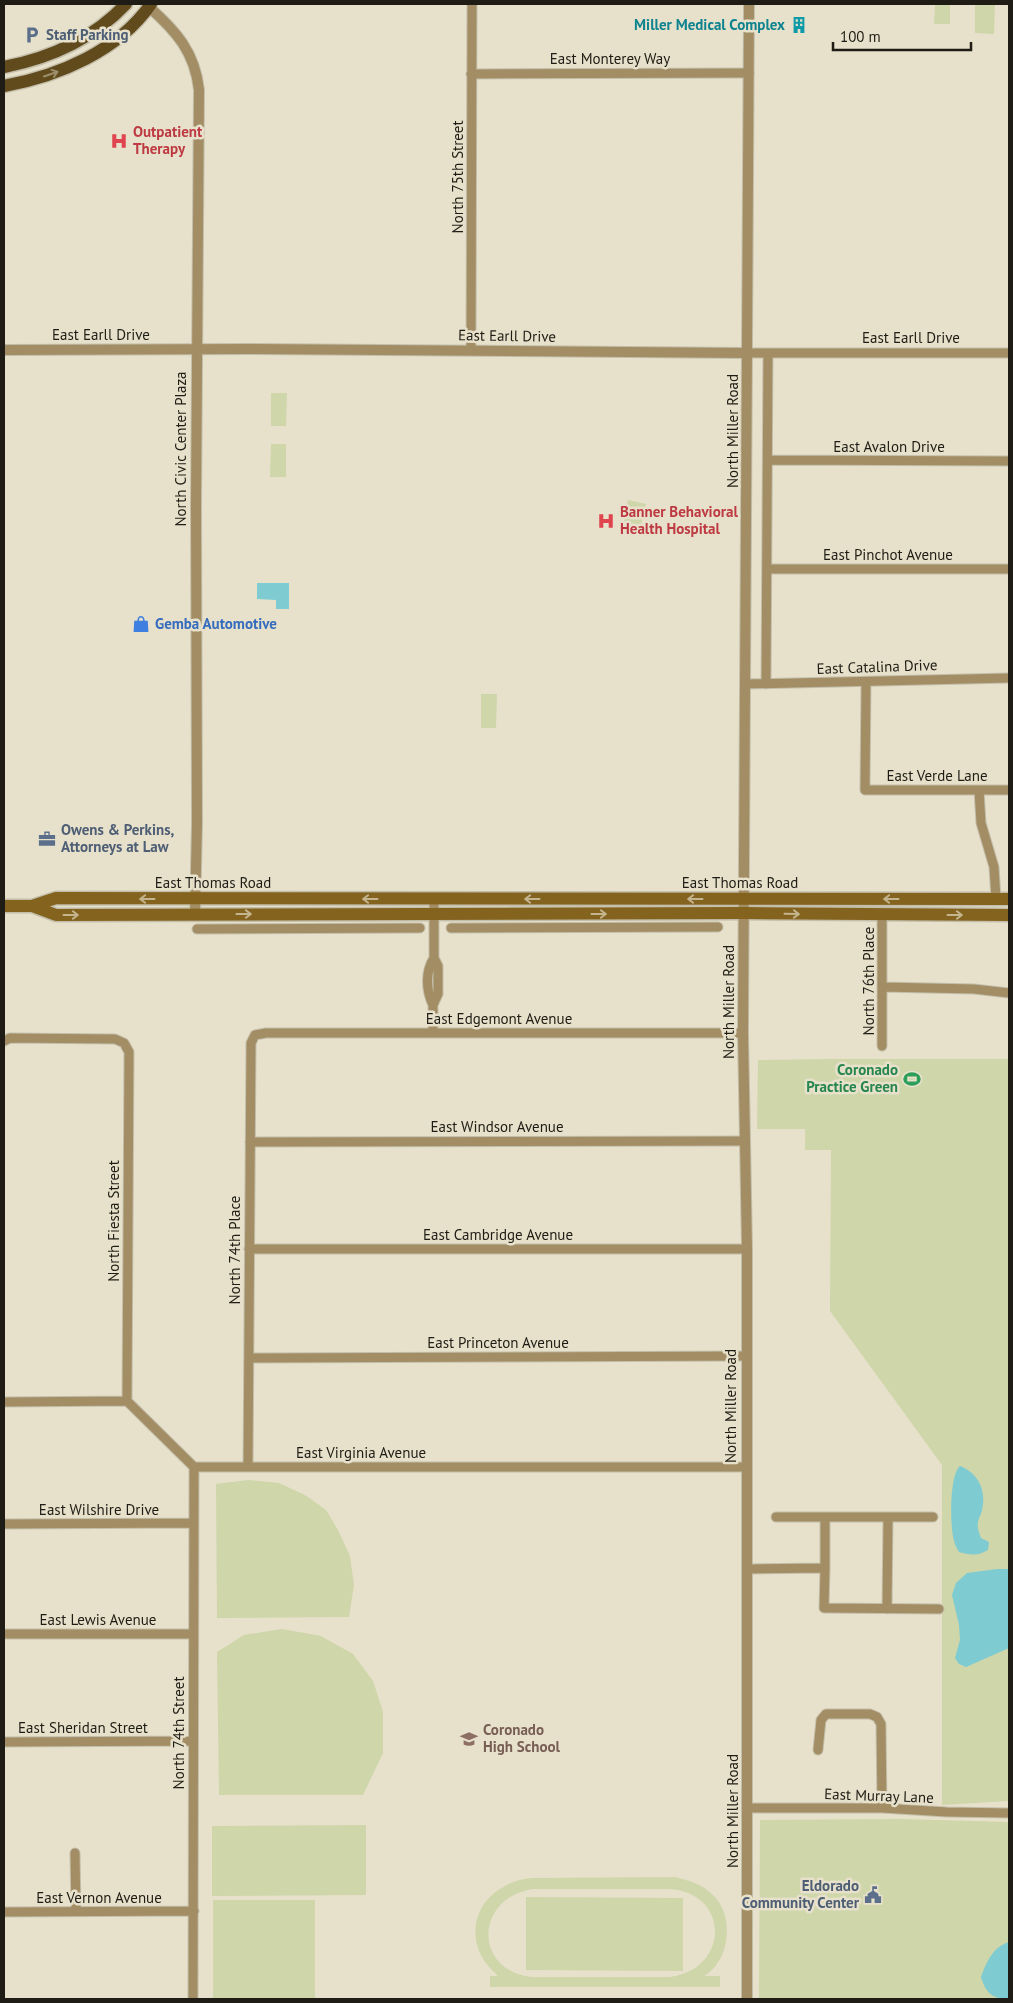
<svg xmlns="http://www.w3.org/2000/svg" width="1013" height="2003" font-family="'PT Sans',sans-serif">
<style>
.green{fill:#ced6aa;fill-rule:evenodd}
.water{fill:#7ecbd2}
.lines{fill:none;stroke-linecap:round;stroke-linejoin:round}
.minor-casing{stroke:#c3beaa;stroke-width:11}
.tertiary-casing{stroke:#c3beaa;stroke-width:12}
.secondary-casing{stroke:#c3beaa;stroke-width:15}
.primary-casing{stroke:#c3beaa;stroke-width:15}
.minor{stroke:#a38d64;stroke-width:9}
.tertiary{stroke:#a38d64;stroke-width:10}
.secondary{stroke:#84631f;stroke-width:12}
.primary{stroke:#614a1c;stroke-width:12}
.oneway{stroke:#9d8e6b}
.oneway2{stroke:#c4b58f}
.labels{text-anchor:middle;stroke-width:5;stroke-linejoin:round;paint-order:stroke}
.culture-label{font-size:15px;font-weight:bold;fill:#0d838f;stroke:#e7e1cb;text-anchor:end}
.service-label{font-size:15px;font-weight:bold;fill:#4e5e75;stroke:#e7e1cb;text-anchor:start}
.street-label{font-size:15px;fill:#1e1c14;stroke:#e7e1cb}
.health-label{font-size:15px;font-weight:bold;fill:#be3a42;stroke:#e7e1cb;text-anchor:start}
.shop-label{font-size:15px;font-weight:bold;fill:#366cbe;stroke:#e7e1cb;text-anchor:start}
.leisure-label{font-size:15px;font-weight:bold;fill:#27864d;stroke:#e7e1cb;text-anchor:end}
.education-label{font-size:15px;font-weight:bold;fill:#785e54;stroke:#e7e1cb;text-anchor:start}
</style>
<rect width="100%" height="100%" fill="#e7e1cb"/>
<path class="green" d="M935 4H950V24H934Z
M975 4H995L994 34 975 33Z
M271 393H287L286 426H271Z
M271 444H286V477H270Z
M628 500 646 504 640 529 623 525Z
M481 694H497L496 728H481Z
M831 1059H1009V1801L942 1805V1465L830 1311 831 1150H805V1129H757L758 1060Z
M248 1480 279 1483 305 1495 326 1510 338 1530 350 1556 354 1585 349 1617 217 1618 216 1484Z
M282 1629 321 1636 353 1654 373 1681 383 1712V1753L363 1795H219L217 1652 244 1635Z
M901 1819 1009 1822V1999H759L760 1820Z
M366 1825V1895L212 1896V1826Z
M675 1877C690 1881 702 1884 713 1895 735 1916 730 1961 704 1976H720V1987H490V1976H498C490 1968 483 1961 479 1951 465 1912 495 1881 532 1878ZM534 1889H670C729 1893 731 1968 670 1977H532C473 1971 474 1897 534 1889Z
M526 1897 683 1898V1971L526 1970Z
M213 1900H315V1999H213Z"/>
<path class="water" d="M257 583H289V609H276V600L257 599Z
M960 1466C976 1472 985 1487 983 1504 982 1519 973 1519 981 1538L989 1542 988 1550C978 1556 970 1555 959 1552 957 1549 955 1545 954 1541 950 1527 949 1476 960 1466Z
M997 1569H1009V1648L966 1667 959 1664 955 1658 960 1640 959 1625 952 1595 956 1583 967 1573Z
M1009 1942V1999C992 1999 986 1993 981 1977 987 1961 993 1947 1009 1942Z"/>
<g class="lines">
<g class="minor-casing">
<path id="minor" d="M471 74 749 73
M471 350 472 4
M748 353H1009
M768 460 1009 461
M767 569H1009
M866 682 865 790H1009
M746 684 1009 678
M766 684 768 353
M979 790 981 823 994 867 996 899
M882 915V1046
M451 928 718 927
M197 929 420 928
M883 987 974 989 1009 993
M433 1005C426 990 425 972 434 958
M433 1032V1005L438 994V966L434 958V899
M4 1041 10 1038 115 1039 124 1043 129 1052 127 1401
M250 1142 745 1141
M249 1249H747
M249 1358 747 1356
M4 1402 127 1401 194 1467H746
M248 1466 251 1043 255 1035 266 1033H743
M776 1517H933
M4 1524 193 1523
M825 1568V1517
M747 1569 825 1568 824 1608 939 1609
M887 1609 888 1518
M4 1634H192
M4 1742 193 1741
M818 1750 821 1720 826 1714H870L877 1717 881 1724 882 1808
M747 1808H882L947 1812 1009 1813
M75 1853 76 1911
M4 1912 194 1911
M193 1999 194 1467"/>
</g>
<g class="tertiary-casing">
<path id="tertiary" d="M149 7C176 31 195 52 199 90L196 504 197 823 195 914
M4 350 250 349 748 353
M747 1999V1249L743 1033 749 4"/>
</g>
<g class="secondary-casing">
<path id="secondary" d="M4 906H32L56 898 1009 899
M32 906 56 915 743 913 1009 915"/>
</g>
<g class="primary-casing">
<path id="primary" d="M4 67C51 58 93 39 126 4
M4 86C59 76 118 51 151 4"/>
</g>
<use href="#minor" class="minor"/>
<use href="#tertiary" class="tertiary"/>
<use href="#secondary" class="secondary"/>
<use href="#primary" class="primary"/>
</g>
<defs><path id="oneway-shaft" d="M-6 0H5M1.5-3L5.5 0L1.5 3" fill="none" stroke-width="1.6" stroke-linecap="round" stroke-linejoin="round" transform="scale(1.25)"/></defs>
<use class="oneway" href="#oneway-shaft" transform="translate(51 74) rotate(-19)"/>
<g class="oneway2">
<use href="#oneway-shaft" transform="translate(147 899) rotate(-180)"/>
<use href="#oneway-shaft" transform="translate(370 899) rotate(-180)"/>
<use href="#oneway-shaft" transform="translate(532 899) rotate(180)"/>
<use href="#oneway-shaft" transform="translate(695 899) rotate(180)"/>
<use href="#oneway-shaft" transform="translate(891 899) rotate(180)"/>
<use href="#oneway-shaft" transform="translate(244 914)"/>
<use href="#oneway-shaft" transform="translate(599 914)"/>
<use href="#oneway-shaft" transform="translate(792 914) rotate(1)"/>
<use href="#oneway-shaft" transform="translate(71 915)"/>
<use href="#oneway-shaft" transform="translate(955 915)"/>
</g>
<defs>
<g id="building-bare" transform="scale(1.35)"><path d="M-4-6H4V6H1V3H-1V6H-4ZM-2.5-4.3h1.7v1.8h-1.7ZM.8-4.3h1.7v1.8H.8ZM-2.5-1h1.7V.8h-1.7ZM.8-1h1.7V.8H.8Z" fill="#0f9aa8" stroke="#e7e1cb" stroke-width="2.5" paint-order="stroke"/></g>
<g id="parking-bare" transform="scale(1.35)"><path d="M-3.5-5.5H1a3.5 3.5 0 0 1 0 7H-1V5.5H-3.5ZM-1-3.4V-.6H.8a1.4 1.4 0 0 0 0-2.8Z" fill="#5c6f8a" stroke="#e7e1cb" stroke-width="2.5" paint-order="stroke"/></g>
<g id="hospital-bare" transform="scale(1.35)"><path d="M-5-5h3v3.5h4V-5h3V5h-3V1.5h-4V5h-3Z" fill="#e0444e" stroke="#e7e1cb" stroke-width="2.5" paint-order="stroke"/></g>
<g id="shop-bare" transform="scale(1.35)"><path d="M-5-2.5h2.3a2.7 3.5 0 0 1 5.4 0H5L5.5 6h-11ZM-1.5-2.5h3a1.5 2.3 0 0 0-3 0Z" fill="#3f7fe0" stroke="#e7e1cb" stroke-width="2.5" paint-order="stroke"/></g>
<g id="office-bare" transform="scale(1.35)"><path d="M-6-3h4V-5.5h4V-3h4V5H-6ZM-1-4.5V-3h2v-1.5ZM-6 0V1H6V0Z" fill="#5c6f8a" stroke="#e7e1cb" stroke-width="2.5" paint-order="stroke"/></g>
<g id="stadium-bare" transform="scale(1.35)"><path d="M0-5a6.5 5 0 1 0 0 10a6.5 5 0 1 0 0-10ZM-3.5-1.8h7v3.6h-7Z" fill="#2e9e5b" stroke="#e7e1cb" stroke-width="2.5" paint-order="stroke"/></g>
<g id="school-bare" transform="scale(1.35)"><path d="M0-5L7-2L0 1L-7-2ZM-4 1L0 2.5L4 1V4Q0 6-4 4Z" fill="#8d6e63" stroke="#e7e1cb" stroke-width="2.5" paint-order="stroke"/></g>
<g id="civic-bare" transform="scale(1.35)"><path d="M-.6-6.5H3V-4.5H.6V-3L4-1V1h2V6H-6V1h2V-1L-.6-3ZM-1.2 2.5V6h2.4V2.5Z" fill="#5c6f8a" stroke="#e7e1cb" stroke-width="2.5" paint-order="stroke"/></g>
</defs>
<g fill-rule="evenodd">
<use href="#building-bare" x="799" y="25"/>
<use href="#parking-bare" x="32" y="35"/>
<use href="#hospital-bare" x="119" y="141"/>
<use href="#hospital-bare" x="606" y="521"/>
<use href="#shop-bare" x="141" y="624"/>
<use href="#office-bare" x="47" y="839"/>
<use href="#stadium-bare" x="912" y="1079"/>
<use href="#school-bare" x="469" y="1739"/>
<use href="#civic-bare" x="873" y="1895"/>
</g>
<g class="labels">
<g class="culture-label">
<text x="785" y="30">Miller Medical Complex</text>
</g>
<g class="service-label">
<text x="46" y="40">Staff Parking</text>
<text x="61" y="835">Owens &amp; Perkins,<tspan x="61" dy="17">Attorneys at Law</tspan></text>
<text x="859" y="1891" text-anchor="end">Eldorado<tspan x="859" dy="17">Community Center</tspan></text>
</g>
<g class="street-label">
<text x="610" y="64">East Monterey Way</text>
<text transform="translate(458 177) rotate(-90)" y="5">North 75th Street</text>
<text x="101" y="340">East Earll Drive</text>
<text transform="translate(507 336) rotate(1)" y="5">East Earll Drive</text>
<text x="911" y="343">East Earll Drive</text>
<text transform="translate(733 431) rotate(-90)" y="5">North Miller Road</text>
<text x="889" y="452">East Avalon Drive</text>
<text transform="translate(181 449) rotate(-90)" y="5">North Civic Center Plaza</text>
<text x="888" y="560">East Pinchot Avenue</text>
<text transform="translate(877 667) rotate(-2)" y="5">East Catalina Drive</text>
<text x="937" y="781">East Verde Lane</text>
<text x="213" y="888">East Thomas Road</text>
<text x="740" y="888">East Thomas Road</text>
<text transform="translate(869 981) rotate(-90)" y="5">North 76th Place</text>
<text transform="translate(729 1002) rotate(-90)" y="5">North Miller Road</text>
<text x="499" y="1024">East Edgemont Avenue</text>
<text x="497" y="1132">East Windsor Avenue</text>
<text transform="translate(114 1221) rotate(-90)" y="5">North Fiesta Street</text>
<text x="498" y="1240">East Cambridge Avenue</text>
<text transform="translate(235 1250) rotate(-90)" y="5">North 74th Place</text>
<text x="498" y="1348">East Princeton Avenue</text>
<text transform="translate(731 1406) rotate(-90)" y="5">North Miller Road</text>
<text x="361" y="1458">East Virginia Avenue</text>
<text x="99" y="1515">East Wilshire Drive</text>
<text x="98" y="1625">East Lewis Avenue</text>
<text x="83" y="1733">East Sheridan Street</text>
<text transform="translate(179 1733) rotate(-90)" y="5">North 74th Street</text>
<text transform="translate(879 1796) rotate(2)" y="5">East Murray Lane</text>
<text transform="translate(733 1811) rotate(-90)" y="5">North Miller Road</text>
<text x="99" y="1903">East Vernon Avenue</text>
</g>
<g class="health-label">
<text x="133" y="137">Outpatient<tspan x="133" dy="17">Therapy</tspan></text>
<text x="620" y="517">Banner Behavioral<tspan x="620" dy="17">Health Hospital</tspan></text>
</g>
<g class="shop-label">
<text x="155" y="629">Gemba Automotive</text>
</g>
<g class="leisure-label">
<text x="898" y="1075">Coronado<tspan x="898" dy="17">Practice Green</tspan></text>
</g>
<g class="education-label">
<text x="483" y="1735">Coronado<tspan x="483" dy="17">High School</tspan></text>
</g>
</g>
<rect width="1013" height="2003" fill="none" stroke="#1e1c14" stroke-width="10"/>
<path d="M833 42v8h138v-8" fill="none" stroke="#1e1c14" stroke-width="2.5"/>
<text x="840" y="42" font-size="15" fill="#1e1c14" stroke="#e7e1cb" stroke-width="4" paint-order="stroke">100 m</text>
</svg>
